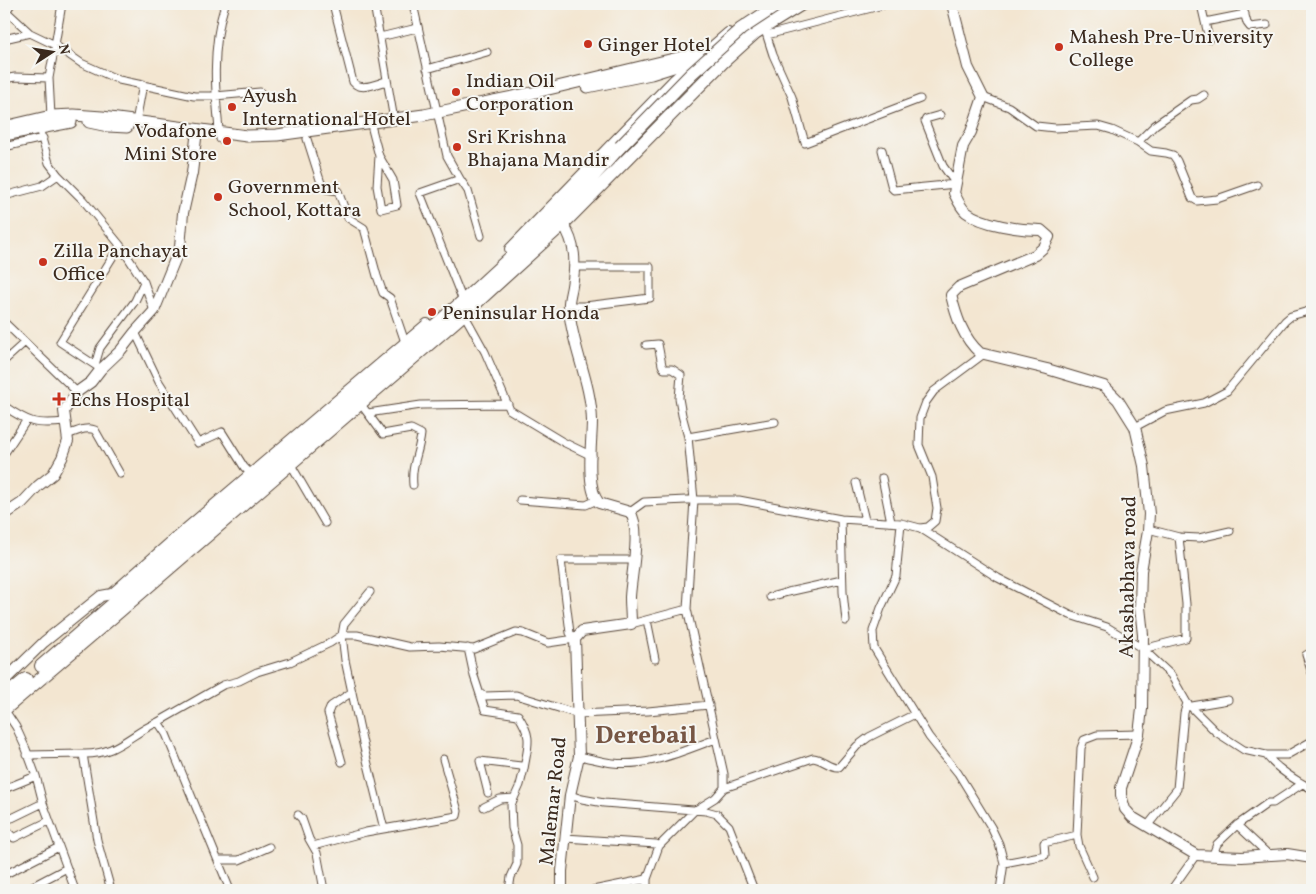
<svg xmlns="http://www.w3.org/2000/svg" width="1316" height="894" font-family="Vollkorn,serif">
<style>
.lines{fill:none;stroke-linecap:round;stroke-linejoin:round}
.street-casing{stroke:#574639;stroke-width:9}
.secondary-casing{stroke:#574639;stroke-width:12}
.primary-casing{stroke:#574639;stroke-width:13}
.highway-casing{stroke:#574639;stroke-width:14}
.street{stroke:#fff;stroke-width:7}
.secondary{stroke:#fff;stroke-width:10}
.primary{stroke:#fff;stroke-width:11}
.highway{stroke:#fff;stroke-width:12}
.highway-bridge-casing{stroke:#574639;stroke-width:14;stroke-linecap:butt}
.highway-bridge{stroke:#fff;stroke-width:12}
.poi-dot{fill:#c8321e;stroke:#f6f6f2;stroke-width:2}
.labels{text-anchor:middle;stroke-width:4;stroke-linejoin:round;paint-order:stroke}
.poi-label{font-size:20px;fill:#3b2a1e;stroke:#f6f6f2;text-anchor:start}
.street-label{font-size:20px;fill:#3b2a1e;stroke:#f6f6f2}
.district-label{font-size:25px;font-weight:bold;fill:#775644;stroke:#f6f6f2}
</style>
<rect width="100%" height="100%" fill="#f6f6f2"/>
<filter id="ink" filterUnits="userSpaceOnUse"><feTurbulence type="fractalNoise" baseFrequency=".02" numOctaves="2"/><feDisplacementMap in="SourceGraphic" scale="10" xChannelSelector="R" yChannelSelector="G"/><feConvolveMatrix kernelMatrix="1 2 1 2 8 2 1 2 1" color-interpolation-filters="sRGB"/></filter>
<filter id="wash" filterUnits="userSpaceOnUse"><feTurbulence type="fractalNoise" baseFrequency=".0096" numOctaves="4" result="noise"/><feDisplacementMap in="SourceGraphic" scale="20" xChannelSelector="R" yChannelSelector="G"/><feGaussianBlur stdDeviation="1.12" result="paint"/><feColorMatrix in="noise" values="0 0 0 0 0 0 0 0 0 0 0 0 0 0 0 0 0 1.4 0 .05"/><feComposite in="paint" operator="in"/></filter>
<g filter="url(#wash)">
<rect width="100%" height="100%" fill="#f3e6d1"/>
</g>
<g filter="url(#ink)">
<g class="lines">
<g class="street-casing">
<path id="street" d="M62 4 55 45 81 63 119 80 194 96H215L260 92
M333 4 353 82C361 92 377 83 387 81
M374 4 394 120
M413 4 447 156 460 179 420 193 463 301
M1242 4 1247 23 1250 27 1267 25
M4 9 30 33
M1202 9 1205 22 1245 14
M6 12 11 4
M1205 22 1209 39
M764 27 773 55 792 97 805 143 920 99
M767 35 887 4
M380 37 417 28
M4 39 30 33 55 45 49 78 51 116
M427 69 487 52
M4 79 15 77 49 78
M983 97 1009 107 1036 126 1055 128 1098 126 1112 130 1138 142 1155 125 1191 100 1198 99 1204 95
M940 115 926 119 925 121 943 166 956 184
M136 122 143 84
M39 128 49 163 58 175 83 200 120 245 144 282 154 311
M372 129 379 156 393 180 397 205 381 209 377 186 379 156
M220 139C215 93 211 48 225 4
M307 139 321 183 326 189 338 191 348 218 364 228 377 276 383 293 390 298 406 345
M1138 142 1151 151 1166 153 1173 155 1177 161 1192 198 1197 201 1217 199 1257 185
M4 147 43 138
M882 150 892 188 894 190 956 184
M460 179 468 191 481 236
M4 196 42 186 58 175
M569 306H585L650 298V267H575
M464 314 485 352 510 410 563 442 592 456
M4 322 77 392
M135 332 159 382 198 443 222 432 244 467 251 474
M646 345 658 344 662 365 664 369H672L681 375 679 398 682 415 688 437 694 500 687 609
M4 361 25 342
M95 365 100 348 135 301 144 282
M101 369 60 342 120 245
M360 403 383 434 411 429 421 434C419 454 411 464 413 485
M4 406C29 423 35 425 65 422
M368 413 421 405 508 404
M1135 427 1165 411 1204 403 1227 391 1285 321 1291 316 1312 310
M67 435C76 432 86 426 95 430L120 474
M688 437 775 422
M4 454 26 421
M290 463 325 523
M882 478 891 522
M856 483 865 520
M520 500 586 505 597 500
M630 512 644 502 686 500H739L841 519 901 523 920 528 928 527 935 521 937 508 932 477 919 445 920 418 926 402 934 391 984 354
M841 519 843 592 846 621
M901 523 896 576 881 608 873 631 874 648 929 737 958 773 991 827 999 844 1004 863 1000 890
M920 528 998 578 1070 615 1107 627 1143 649 1171 675 1187 703 1216 732 1244 750 1266 755H1287L1312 741
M1148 529 1179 537 1199 538 1230 531
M370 592 344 624 342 635 345 660 364 748 384 829
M770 597 788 592 842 580
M4 609V610
M647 620 655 659
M631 624 687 609 724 774V788L715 798 694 811 659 846 647 879V890
M575 639 570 633 561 560H634
M468 648 474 676 485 710 518 715C533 738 528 744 524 769
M1143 649 1186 638V604L1179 537
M1312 652 1306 655 1312 673
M483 695 485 696 516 695 578 714 648 711 709 705
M1192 706 1228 700
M4 709 16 727 26 749 36 776 43 803 75 890
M158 722 223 685 239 681 257 672 290 662 330 643 342 635H357L410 647 439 646 474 649 516 632 523 633 548 643 575 639
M83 754C117 755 130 734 158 722L166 734 230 890
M27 755 83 754 97 840 111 890
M1266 755C1278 770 1295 780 1312 789
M579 756C590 758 602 762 613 763 649 767 683 751 716 739
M342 762 328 713 331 706 352 692
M724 788 813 758C823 759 830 768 839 767L857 746 869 737 915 714
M4 789 36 776
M488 793 480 761 521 766 524 769 520 785 511 805 512 828 517 845V864L511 877 509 890
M570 795 582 799 604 803 706 811 717 814 729 826 754 890
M484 807 500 799 514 798
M298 815 302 819 309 839 317 853 324 890
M12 818 43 803
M1148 825 1177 789 1184 713 1187 703
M1237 825 1269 855
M4 835 9 833 14 838 49 821
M565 838 656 844
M313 846 366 832 457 816 458 811 443 759
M1213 855 1217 844 1237 825 1268 803H1273L1302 784
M218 860H239L269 847
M1004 863 1045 855 1044 843 1077 835
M4 875 59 847
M1093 877 1079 846 1077 835 1081 748 1084 740 1097 735 1139 734
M25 890 67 868
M593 890 647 879
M1171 890 1196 855"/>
</g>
<g class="secondary-casing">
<path id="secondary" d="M952 4 968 67 983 97 971 132 963 146 954 193C957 199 961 208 966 212 983 225 1020 230 1041 230L1049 237 1044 247 1035 255 959 287 951 295C956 316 963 338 980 353L1047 369 1104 386 1118 400 1135 427 1144 466 1149 514 1148 531 1141 571 1140 607 1143 635 1142 709 1139 734 1121 788V795L1125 809 1132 817 1196 855 1242 857 1287 854 1312 858
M510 249 675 79 728 33
M4 515 22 503 38 486 53 474 62 458 68 441 64 411 77 392 91 382 101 369 121 350 135 332 154 311 180 247 183 213 192 173 197 130
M4 681 44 642 101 596 112 594 180 534 427 324
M562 890V871L570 795 579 756 575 639 582 631 631 624C631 615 630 606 630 597 631 576 642 529 630 512L599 503C585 487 592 442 592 421 591 382 572 347 569 309 568 301 571 293 572 286 576 263 576 244 563 224"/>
</g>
<g class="primary-casing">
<path id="primary" d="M587 87 651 74 686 63
M89 122 108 126 127 127
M4 127 51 116 74 115 102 117 247 136 277 135 424 115 532 93 707 51 718 59
M4 135 71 122"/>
</g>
<g class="highway-casing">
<path id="highway" d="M41 666 463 301 568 204 620 147
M4 697 26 679
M4 710 120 611 464 314 563 224 723 62 755 33 802 4"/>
</g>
<use href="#street" class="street"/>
<use href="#secondary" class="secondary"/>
<use href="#primary" class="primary"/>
<use href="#highway" class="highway"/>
<g class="highway-bridge-casing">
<path id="highway-bridge" d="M620 147 691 74 741 29 779 4"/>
</g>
<use href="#highway-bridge" class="highway-bridge"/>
</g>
</g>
<g class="poi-dot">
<circle cx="588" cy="44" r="5"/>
<circle cx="1059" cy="47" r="5"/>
<circle cx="456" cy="92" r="5"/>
<circle cx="232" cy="107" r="5"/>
<circle cx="227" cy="141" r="5"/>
<circle cx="457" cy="147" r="5"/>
<circle cx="218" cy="197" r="5"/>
<circle cx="43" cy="262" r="5"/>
<circle cx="432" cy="312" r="5"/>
<path d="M56.5 391.5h5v5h5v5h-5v5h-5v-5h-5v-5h5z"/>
</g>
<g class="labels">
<g class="poi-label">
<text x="1069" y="43">Mahesh Pre-University<tspan x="1069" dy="23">College</tspan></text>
<text x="598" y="51">Ginger Hotel</text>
<text x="466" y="87">Indian Oil<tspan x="466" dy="23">Corporation</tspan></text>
<text x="242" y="102">Ayush<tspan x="242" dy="23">International Hotel</tspan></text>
<text x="217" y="137" text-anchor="end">Vodafone<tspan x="217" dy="23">Mini Store</tspan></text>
<text x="467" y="143">Sri Krishna<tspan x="467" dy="23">Bhajana Mandir</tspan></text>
<text x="228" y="193">Government<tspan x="228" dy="23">School, Kottara</tspan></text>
<text x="53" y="257">Zilla Panchayat<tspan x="53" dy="23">Office</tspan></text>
<text x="442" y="319">Peninsular Honda</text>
<text x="70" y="406">Echs Hospital</text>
</g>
<g class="street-label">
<text transform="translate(1127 577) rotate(-89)" y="7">Akashabhava road</text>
<text transform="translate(552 801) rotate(-84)" y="7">Malemar Road</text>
</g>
<g class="district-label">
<text x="646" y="743">Derebail</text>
</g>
</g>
<rect width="1316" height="894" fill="none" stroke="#f6f6f2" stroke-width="20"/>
<g transform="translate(52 52) rotate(78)" stroke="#f6f6f2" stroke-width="4" paint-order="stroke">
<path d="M0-4L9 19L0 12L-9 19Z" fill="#3b2a1e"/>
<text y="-8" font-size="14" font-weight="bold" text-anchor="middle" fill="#3b2a1e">N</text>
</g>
</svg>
